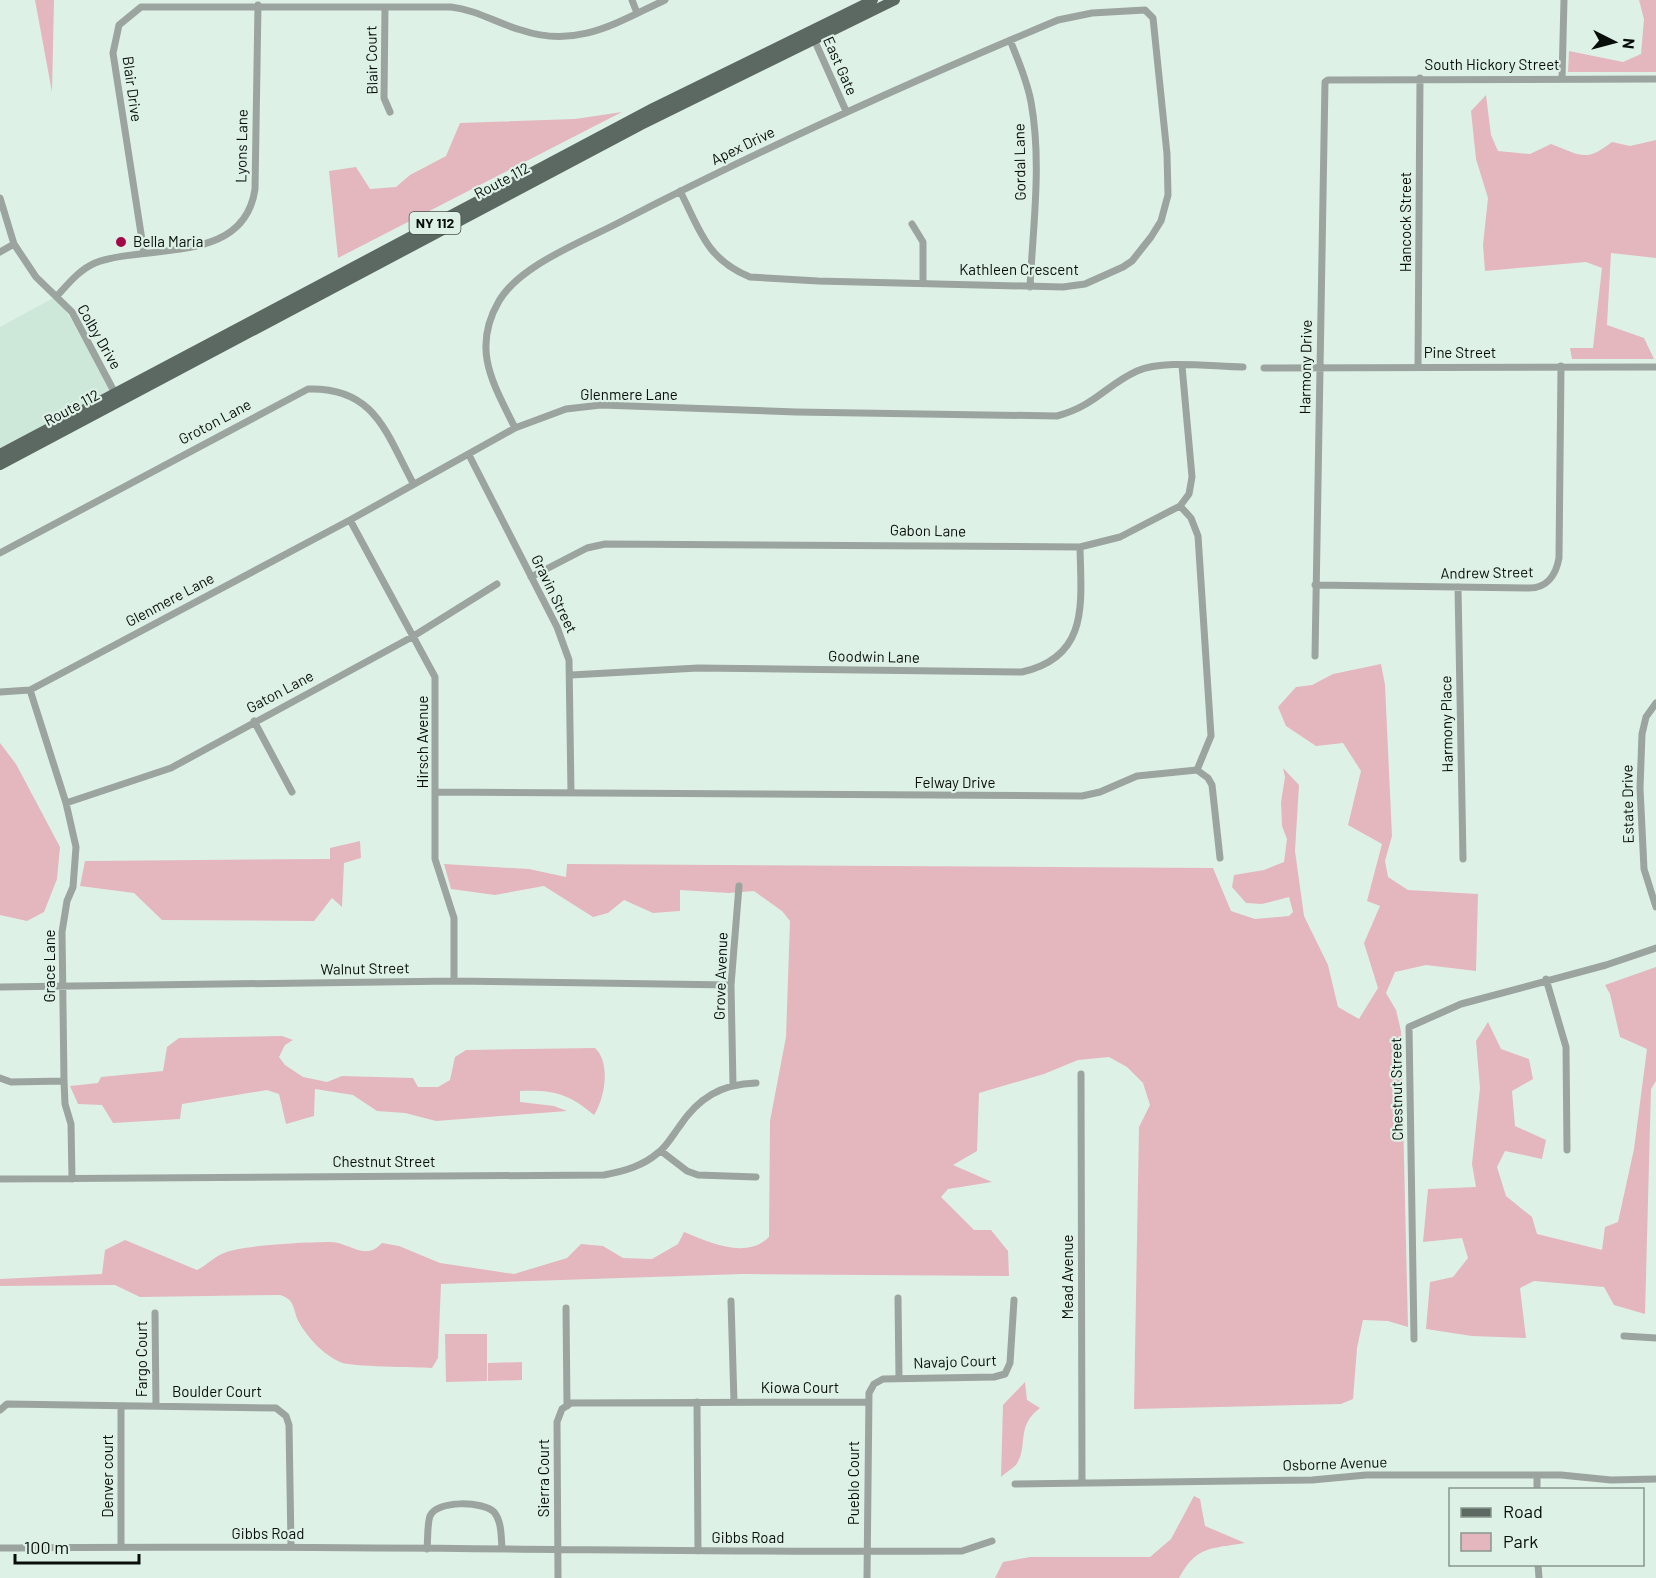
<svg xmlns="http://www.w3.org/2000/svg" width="1656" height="1578" font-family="Barlow,sans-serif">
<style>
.built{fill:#cde7d9}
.green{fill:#e4b7be}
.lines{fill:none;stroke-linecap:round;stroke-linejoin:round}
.minor{stroke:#9ca4a0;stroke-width:7}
.primary{stroke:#5b6962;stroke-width:10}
.poi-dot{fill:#a20a47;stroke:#def1e7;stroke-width:2}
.labels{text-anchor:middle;stroke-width:4.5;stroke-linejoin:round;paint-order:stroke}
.shield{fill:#def1e7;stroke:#48524c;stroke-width:1.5}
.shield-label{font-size:14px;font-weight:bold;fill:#080e0a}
.street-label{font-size:15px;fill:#080e0a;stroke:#def1e7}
.poi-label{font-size:15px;fill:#080e0a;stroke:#def1e7;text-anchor:start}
</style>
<rect width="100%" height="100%" fill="#def1e7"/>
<path class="built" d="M57 296 114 392 0 454V327Z"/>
<path class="green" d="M35 0H54L52 92Z
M1639 0H1656V72H1568L1569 51 1623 62 1641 54 1644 19Z
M1486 95 1491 135 1498 151 1530 154 1551 144C1581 155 1585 163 1612 142L1630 146 1656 140V258L1611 253 1607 325 1644 338 1654 359H1572L1570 348H1593L1602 268 1586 262 1485 271 1483 245 1488 198 1476 159 1471 111Z
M622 112 338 258 329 171 356 167 370 189 396 187 410 175 446 156 460 123 575 119Z
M1381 664 1385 685 1392 836 1385 861 1388 877 1408 890 1478 894 1476 971 1426 965 1395 972 1386 993 1396 1010 1401 1031 1408 1327 1388 1321 1363 1320 1357 1348 1353 1399 1341 1404 1134 1409 1139 1127 1150 1105 1143 1083 1127 1067 1109 1057 1078 1060 1044 1074 979 1093 977 1151 953 1165 992 1182 948 1189 941 1197 974 1230H991L1008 1251 1009 1276 743 1274 441 1284 438 1358 432 1368C416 1367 350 1367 340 1362 324 1355 308 1338 300 1324 292 1311 297 1300 280 1295L140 1297 115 1285 0 1286V1279L102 1274 105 1250 125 1240 197 1270C207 1265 215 1256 224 1253 243 1245 308 1242 331 1242 349 1242 365 1262 382 1243L399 1246 440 1263 514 1274 567 1258 581 1244 603 1246 623 1258 652 1259 678 1244 684 1232C709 1242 746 1260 769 1237L770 1121 786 1037 790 921 782 911 754 891 729 893 680 890V911L653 913 624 900 608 913 593 917 544 886 495 895 451 889 444 864 529 869 566 877 567 864 1213 868 1231 911 1255 919 1289 916 1293 912 1289 897 1262 904 1246 903 1232 887 1234 875 1264 870 1284 862 1287 839 1282 826 1281 802 1285 777 1283 768 1299 785 1295 851 1304 916 1328 965 1338 1007 1359 1019 1378 988 1364 943 1380 906 1367 901 1382 844 1348 825 1361 771 1343 743 1316 746 1286 726 1278 707 1296 687 1312 685 1333 674Z
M0 743 16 764 60 847 57 879 44 912 27 921 0 915Z
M360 841 361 858 344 863 342 907 332 898 314 921 162 920 134 893 80 886 85 861 330 859V848Z
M1656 967V1081L1651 1089 1645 1314 1614 1305 1604 1287 1534 1281 1520 1288 1526 1338 1472 1336 1426 1329 1430 1282 1453 1277 1468 1258 1462 1238 1423 1242 1428 1189 1476 1187 1472 1164 1480 1088 1476 1041 1488 1022 1501 1049 1529 1059 1533 1079 1512 1091 1515 1126 1546 1140 1542 1159 1505 1151 1497 1167 1506 1196 1532 1217 1537 1234 1602 1250 1605 1227 1618 1222 1634 1149 1647 1049 1620 1037 1610 994 1605 985Z
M282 1036 293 1040 285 1045 279 1057 285 1065 303 1077 327 1082 342 1076 413 1078 418 1087H438L450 1080 455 1057 466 1050 595 1048C611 1063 605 1098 594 1115 567 1093 554 1090 520 1091V1102L554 1106 567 1111 436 1121 405 1113 377 1111 353 1095 315 1089 314 1116 286 1124 279 1094 267 1090 182 1104 180 1119 113 1123 102 1105 78 1104 70 1086 98 1083 101 1077 163 1071 167 1047 179 1038Z
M445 1334H487V1381L446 1382Z
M522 1362V1380L488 1381V1363Z
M1025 1382 1027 1400 1040 1408C1015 1426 1029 1447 1016 1465 1012 1469 1005 1473 1001 1477L1003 1405Z
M1194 1496 1200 1499 1205 1526 1245 1543C1211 1549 1197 1545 1179 1578H995L1003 1562 1030 1557H1150L1171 1539Z"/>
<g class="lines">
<path class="minor" d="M632 0 637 13
M385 7 384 98 390 112
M813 37 846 111
M1010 40C1018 60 1027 80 1031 102 1042 162 1033 226 1030 287
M1562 79 1564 0
M0 198 14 244 36 277 72 312 116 395
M912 224 923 242V283
M0 252 14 244
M144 253 113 53 119 25 141 7H451C477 10 496 23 521 30 577 49 616 23 665 0
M57 296C68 284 79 270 95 263 147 243 244 266 255 189L258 5
M1418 366 1420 78
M1264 368 1656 367
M515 428C493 383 471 349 499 301 520 265 584 241 620 222 763 148 910 82 1058 20L1092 13 1145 10 1153 18 1167 154 1168 195 1161 221 1151 237 1132 261 1123 267 1085 284 1063 287 818 281 750 277C706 259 700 230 680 191
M469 455 557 627 569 660 571 793
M350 520 435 677V859L454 918V981
M0 553 308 389C375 387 386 433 413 483
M531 577 587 548 605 544 1080 547 1120 537 1180 506 1189 494 1192 477 1182 366
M1315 585 1529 588C1547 588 1556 575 1559 558L1561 366
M1458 587 1463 859
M1315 656 1325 82 1328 80 1656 79
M571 675 698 668 1022 672C1090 657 1081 602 1080 547
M30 690 66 803 76 847 73 887 67 901 62 932 64 1081 65 1104 71 1124 72 1179
M0 692 30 690 350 520 515 428 566 409 601 405 796 412 1057 416C1095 406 1106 385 1137 371 1163 359 1214 367 1243 367
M1656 703 1646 717 1642 734 1640 788 1644 869 1656 907
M254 721 292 792
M1197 770 1208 778 1212 785 1220 858
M436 792 1082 796 1100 792 1137 776 1197 770 1211 736 1198 536 1191 518 1180 506
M66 803 171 768 412 637 497 584
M1546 979 1566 1047 1567 1150
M0 987 454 981 731 985
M1081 1074 1082 1481
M0 1078 11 1082 64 1081
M733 1085 731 985 739 886
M661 1151 687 1171 698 1175 756 1177
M0 1179 604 1175C625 1171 643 1166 659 1152 667 1146 673 1135 679 1127 698 1098 721 1084 756 1083
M898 1298 899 1378
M731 1301 734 1402
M566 1308 567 1406
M155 1313 156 1406
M1624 1336 1656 1338
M1414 1339 1409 1027 1461 1004 1606 965 1656 948
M697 1402 698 1551
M0 1410 7 1404 276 1408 286 1416 289 1425 291 1546
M1537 1475V1490
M1015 1484 1312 1480 1366 1475H1561L1611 1480 1656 1479
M121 1547V1406
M0 1548C321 1544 641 1553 962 1551L992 1541
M427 1549C428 1539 427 1525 430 1516 437 1500 483 1501 494 1512 502 1522 501 1537 502 1548
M1538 1564 1539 1578
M558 1578 557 1422 562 1409 571 1403 867 1402
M867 1578 869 1393 874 1384 883 1379 994 1377 1005 1374 1010 1363 1014 1300"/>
<path class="primary" d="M0 454 653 108 873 0
M0 465 641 125 895 0"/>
</g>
<circle class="poi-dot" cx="121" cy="242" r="6"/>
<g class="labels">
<rect class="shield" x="409.5" y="212" width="51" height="22" rx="4.5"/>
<g class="shield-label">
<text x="435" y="228">NY 112</text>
</g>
<g class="street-label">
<text transform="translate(372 60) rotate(-91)" y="5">Blair Court</text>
<text x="1492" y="70">South Hickory Street</text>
<text transform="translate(840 66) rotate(66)" y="5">East Gate</text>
<text transform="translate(132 89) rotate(82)" y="5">Blair Drive</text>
<text transform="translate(242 146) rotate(-89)" y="5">Lyons Lane</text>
<text transform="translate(743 146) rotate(-26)" y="5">Apex Drive</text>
<text transform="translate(1020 162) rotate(-91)" y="5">Gordal Lane</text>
<text transform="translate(502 181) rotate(-28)" y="5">Route 112</text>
<text transform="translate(1406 222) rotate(-90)" y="5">Hancock Street</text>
<text x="1019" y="275">Kathleen Crescent</text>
<text transform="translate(99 337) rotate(60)" y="5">Colby Drive</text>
<text x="1460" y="358">Pine Street</text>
<text transform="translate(1306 367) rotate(-89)" y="5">Harmony Drive</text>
<text x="629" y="400">Glenmere Lane</text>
<text transform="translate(72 408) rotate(-28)" y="5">Route 112</text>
<text transform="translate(215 422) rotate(-28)" y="5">Groton Lane</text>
<text transform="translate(928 531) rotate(1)" y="5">Gabon Lane</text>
<text transform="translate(1487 573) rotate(-1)" y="5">Andrew Street</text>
<text transform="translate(554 594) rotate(64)" y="5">Gravin Street</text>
<text transform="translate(170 600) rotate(-28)" y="5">Glenmere Lane</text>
<text transform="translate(874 657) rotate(1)" y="5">Goodwin Lane</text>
<text transform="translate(280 692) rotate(-28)" y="5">Gaton Lane</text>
<text transform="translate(1447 724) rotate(-91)" y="5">Harmony Place</text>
<text transform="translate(423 742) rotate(-90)" y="5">Hirsch Avenue</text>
<text x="955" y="788">Felway Drive</text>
<text transform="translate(1628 804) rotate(-91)" y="5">Estate Drive</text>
<text transform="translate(50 966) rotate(-90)" y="5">Grace Lane</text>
<text transform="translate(365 969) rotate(-1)" y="5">Walnut Street</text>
<text transform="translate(721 976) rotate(-88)" y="5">Grove Avenue</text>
<text transform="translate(1397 1089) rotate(-91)" y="5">Chestnut Street</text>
<text x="384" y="1167">Chestnut Street</text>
<text transform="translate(1068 1277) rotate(-90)" y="5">Mead Avenue</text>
<text transform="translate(142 1359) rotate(-90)" y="5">Fargo Court</text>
<text transform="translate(955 1362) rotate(-2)" y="5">Navajo Court</text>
<text x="800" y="1393">Kiowa Court</text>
<text x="217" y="1397">Boulder Court</text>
<text transform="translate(1335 1464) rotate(-2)" y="5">Osborne Avenue</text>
<text transform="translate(108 1476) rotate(-90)" y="5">Denver court</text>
<text transform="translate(544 1478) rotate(-90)" y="5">Sierra Court</text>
<text transform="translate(854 1483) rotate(-90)" y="5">Pueblo Court</text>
<text x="268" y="1539">Gibbs Road</text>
<text x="748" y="1543">Gibbs Road</text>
</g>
<g class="poi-label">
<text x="133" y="247">Bella Maria</text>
</g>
</g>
<rect x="1449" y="1488" width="195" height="78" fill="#def1e7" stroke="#88968f" stroke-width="1.5"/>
<rect x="1461" y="1508" width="30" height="9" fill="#5b6962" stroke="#88968f" stroke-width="1.5"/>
<text x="1503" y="1518" font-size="18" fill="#080e0a">Road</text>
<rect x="1461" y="1533" width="30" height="18" fill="#e4b7be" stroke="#88968f" stroke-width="1.5"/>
<text x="1503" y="1548" font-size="18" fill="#080e0a">Park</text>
<g transform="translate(1614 42) rotate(96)" stroke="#def1e7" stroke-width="4.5" paint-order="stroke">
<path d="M0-4.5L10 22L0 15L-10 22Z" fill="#080e0a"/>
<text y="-9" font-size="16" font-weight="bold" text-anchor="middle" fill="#080e0a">N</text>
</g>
<path d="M15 1554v9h124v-9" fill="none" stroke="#080e0a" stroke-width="3"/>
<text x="24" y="1554" font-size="18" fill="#080e0a" stroke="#def1e7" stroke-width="4.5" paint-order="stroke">100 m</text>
</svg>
